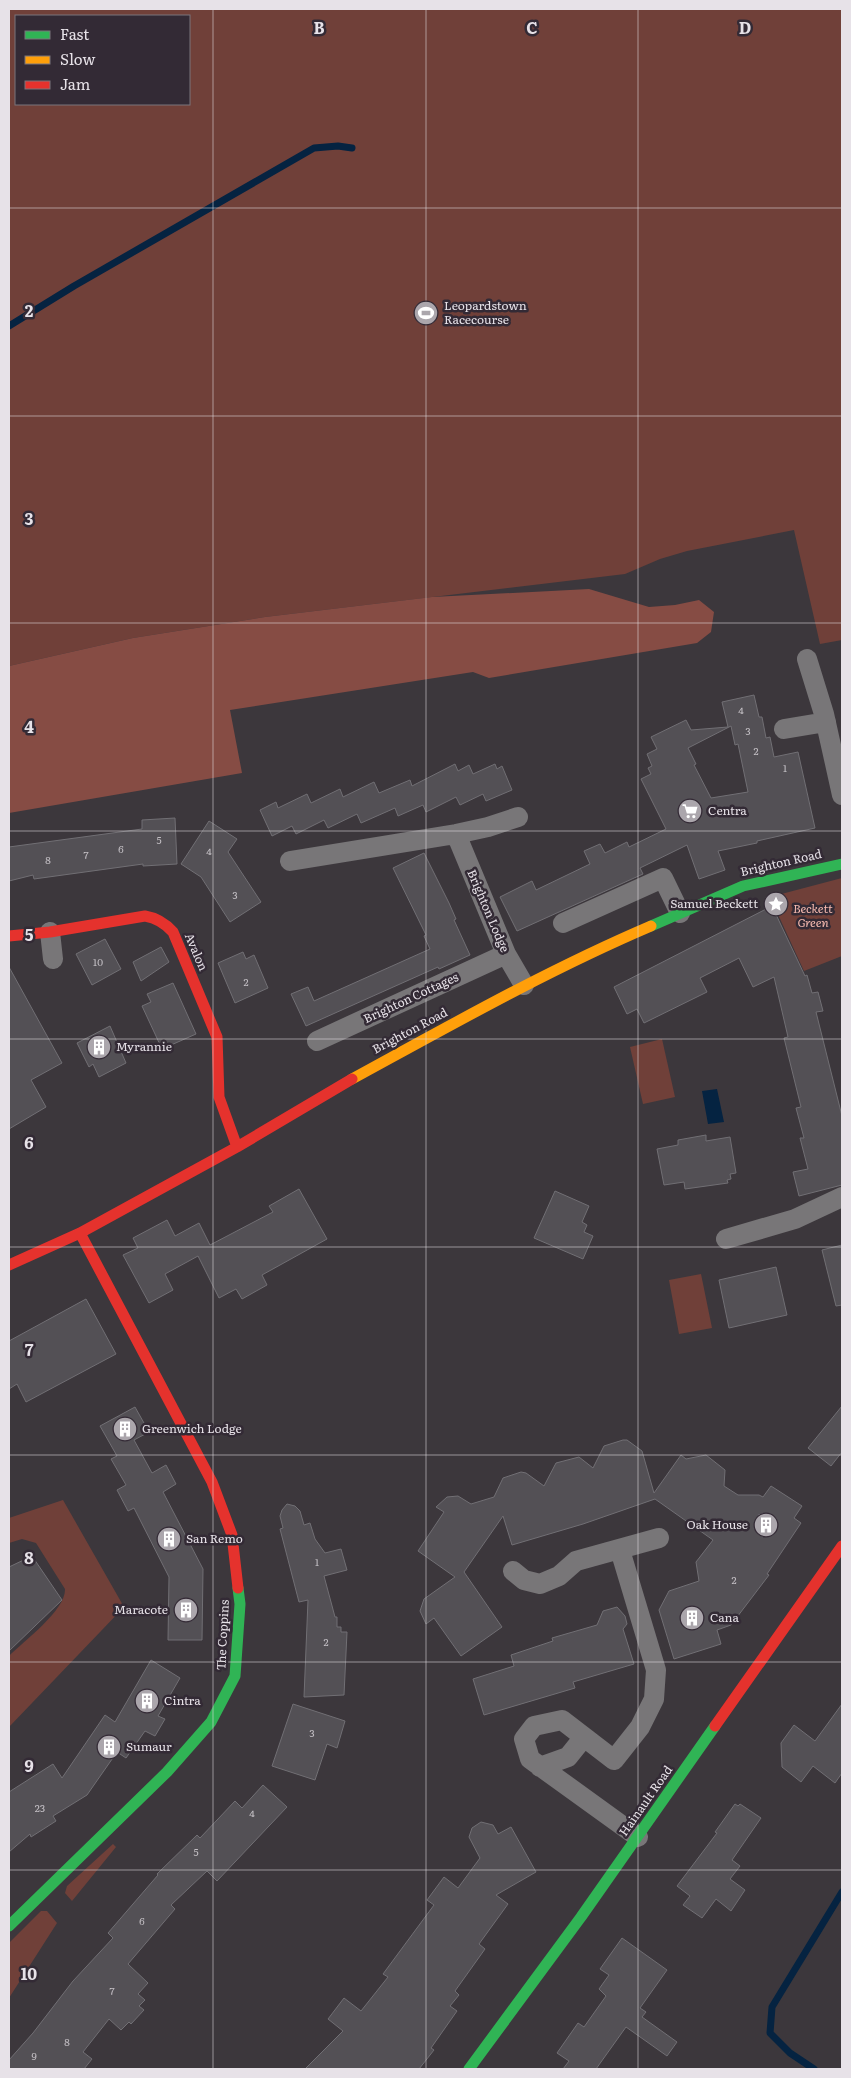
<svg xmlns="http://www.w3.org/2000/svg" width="851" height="2078" font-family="Literata,serif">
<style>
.green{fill:#704039;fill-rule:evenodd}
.forest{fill:#864c44}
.water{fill:#052341}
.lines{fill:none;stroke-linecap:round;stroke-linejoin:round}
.stream{stroke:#052341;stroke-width:7}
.building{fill:#535055;stroke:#716f74;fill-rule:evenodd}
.street{stroke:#787678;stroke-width:20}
.fast{stroke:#30b455;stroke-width:11}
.slow{stroke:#ff9f0a;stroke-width:11}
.jam{stroke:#e5322d;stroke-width:11}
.grid{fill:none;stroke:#e7e2e8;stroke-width:1;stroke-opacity:0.55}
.labels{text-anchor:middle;stroke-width:5;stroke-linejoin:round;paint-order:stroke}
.number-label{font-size:10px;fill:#c2bec3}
.poi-label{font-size:12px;fill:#e7e2e8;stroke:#332a35;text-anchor:start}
.street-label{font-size:12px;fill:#e7e2e8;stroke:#332a35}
.park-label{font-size:12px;font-style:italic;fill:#f9bcb1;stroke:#332a35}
.grid-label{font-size:16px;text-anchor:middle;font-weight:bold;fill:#e7e2e8;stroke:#332a35;stroke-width:5;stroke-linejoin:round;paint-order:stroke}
</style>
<rect width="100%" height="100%" fill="#3c373c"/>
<path class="green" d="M9 9H842V640L820 644 794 530 687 551 660 559 625 574 265 617 133 638 9 666ZM16 16H189V104H16Z
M842 878V956L804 971 770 897Z
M662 1039 675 1097 643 1104 630 1047Z
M701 1274 712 1328 679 1334 669 1280Z
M63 1500 124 1607 9 1727V1656C24 1641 66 1610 65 1589L36 1543 22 1539 9 1543V1518Z
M113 1844 116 1847 72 1901 65 1893 67 1886Z
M41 1911H47L57 1923 9 1998V1943Z"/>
<path class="forest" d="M589 589 649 607 675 605 699 600 714 612 711 632 697 643 489 678 473 672 230 710 242 773 9 813V666L133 638 265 617 432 597Z"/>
<path class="water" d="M717 1089 724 1122 708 1124 702 1091Z"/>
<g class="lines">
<path class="stream" d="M9 326 74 286 314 148 338 146 352 148
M814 2069 790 2053 770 2033 772 2007 842 1892"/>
</g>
<path class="building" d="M754 695 759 717H762L766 738 770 737 774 757 798 752 815 828 757 841V843L718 851 725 870 699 879 687 845 640 868 643 874 517 931 500 897 532 881 536 890 590 864 584 851 600 844 605 853 627 842 629 847 666 829 641 779 651 774 648 768 652 766 647 754 657 749 651 737 686 720 691 730 728 727 722 702ZM731 726 735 745 738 744 748 792 711 798 694 765 696 764 688 748Z
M455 764 458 771 469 765 473 774 495 764 497 769 502 766 512 790 486 801 483 794 460 805 456 797 426 812 423 805 398 816 395 808 361 823 357 814 328 828 324 820 296 834 292 826 272 836 260 810 276 802 278 808 307 794 311 803 340 789 343 797 374 782 379 793 410 780 412 786Z
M175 818 177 864 143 866V864L34 879 33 875 9 881V847L142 829V820Z
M209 821 237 839 228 852 261 902 230 922 201 877 181 864Z
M424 853 449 903 456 919 454 920 470 955 439 969 438 967 306 1026 291 994 308 987 314 1001 430 949 424 936 426 935 393 868Z
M772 906 805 976 807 975 812 993 818 992 823 1011 816 1012 842 1116V1185L799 1196 793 1172 808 1169 800 1138H804L796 1108 801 1107 784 1038 788 1037 774 977 753 987 739 958 700 978 707 992 644 1023 637 1009 627 1014 614 987Z
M105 939 121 969 92 985 76 954Z
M161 947 169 962 141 981 133 962Z
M243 952 246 959 254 955 268 988 235 1003 218 963Z
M9 967 62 1063 31 1080 46 1107 9 1129Z
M173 983 196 1034 162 1049 142 1006 151 1002 147 994Z
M110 1026 126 1063 99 1077 93 1064 89 1067 77 1043Z
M706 1135V1141L730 1137 736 1173 730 1174 731 1179 727 1180 728 1183 685 1189 684 1182 664 1185 657 1149 678 1145V1140Z
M299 1189 327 1239 262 1275 267 1285 242 1299 236 1289 219 1298 198 1256 165 1274 173 1290 149 1303 123 1255 138 1248 133 1238 167 1220 175 1236 199 1223 210 1245 273 1212 269 1206Z
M555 1191 589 1206 582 1222 587 1225 584 1232 593 1236 583 1259 534 1238Z
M842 1245V1305L836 1306 822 1250Z
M776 1267 787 1315 729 1328 719 1280Z
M86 1299 116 1354 26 1402 17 1384 9 1389V1341Z
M842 1406V1452L831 1466 808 1448Z
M135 1407 149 1432 134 1440 152 1473 166 1465 176 1484 163 1492 203 1569 202 1640H168L169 1577 134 1508 128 1511 117 1490 126 1485 111 1459 117 1456 100 1426Z
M623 1440H627L642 1451 654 1493 681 1455 686 1459 706 1455 725 1470 724 1486 738 1495H759L763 1497 771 1486 802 1506 794 1518 801 1523 767 1574 769 1575 731 1625 717 1630 721 1644 674 1659 659 1610 669 1591 699 1581 696 1562 713 1540 655 1499 583 1524 512 1545 503 1516 464 1572 502 1627 461 1656 434 1618 426 1624 420 1611 424 1599 455 1577 418 1551 444 1512 436 1507 447 1497 458 1496 471 1504 494 1497 503 1478 521 1472 526 1473 544 1486 556 1463 579 1457 593 1468 604 1446Z
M287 1504 295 1506 300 1511 304 1525 310 1523 315 1539 325 1553 341 1549 347 1570 324 1576 335 1617H337V1627H341V1632H347L344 1695 304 1697 308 1600 299 1602 280 1529 283 1528 280 1516 282 1510Z
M32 1556 62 1600 9 1651V1567Z
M617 1607 625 1616 627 1624 623 1629 634 1664 573 1682 575 1688 484 1715 473 1679 514 1666 511 1655 553 1641 552 1638 597 1625 603 1611Z
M151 1660 180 1678 158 1716 165 1719 155 1736 145 1731 126 1758 117 1752 87 1795 53 1816 56 1821 31 1837 30 1834 9 1852V1792L53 1764 62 1778 105 1715 115 1722Z
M293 1704 345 1721 337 1748 327 1744 315 1780 272 1766Z
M842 1704V1773L835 1783 813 1766 801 1782 782 1767 781 1743 794 1725 815 1741Z
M263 1785 287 1807 217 1881 207 1871 171 1905 175 1909 128 1964 148 1983 138 1994 145 2000 139 2006 144 2010 131 2024 129 2022 121 2030 109 2019 83 2052 92 2059 84 2069H9V2060L33 2033 73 1981 113 1938 108 1933 158 1875 157 1874 197 1835 200 1838 235 1801 242 1808Z
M735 1804 738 1806 740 1804 761 1818 732 1860 740 1866 730 1879 745 1890 731 1911 716 1899 702 1918 683 1905 690 1896 677 1886 717 1833 715 1832Z
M481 1822 493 1825 498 1834 511 1827 536 1872 496 1895 508 1904 479 1944 485 1949 455 1991 459 1995 450 2006 457 2011 431 2048 434 2050 419 2069H305L343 2031 328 2019 344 1998 361 2011 388 1977 383 1974 434 1905 427 1900 444 1877 458 1888 480 1858 469 1837 472 1828Z
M622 1938 667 1970 640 2008 646 2012 642 2017 677 2042 667 2056 626 2027 596 2069H563L569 2061 557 2053 578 2023 584 2027 606 1996 599 1989 609 1975 600 1969Z"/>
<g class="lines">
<path class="street" d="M807 659 824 714 842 795
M784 729 826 722
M456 834 506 954 524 985
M290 861 456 834 488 827 518 817
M563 923 663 878 680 913
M50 932 53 959
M317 1041 506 954
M726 1239 795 1219 842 1197
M620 1550 656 1670 654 1699 640 1727 614 1760 562 1720 534 1726 524 1739 530 1759 638 1837
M513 1571 524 1580 540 1584 559 1576 576 1561 659 1538
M540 1767 568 1757 584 1737"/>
<path class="fast" d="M651 926 743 886 842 864
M9 1926 167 1772 211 1722 235 1676 240 1604 238 1588
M469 2069 581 1917 715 1726"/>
<path class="slow" d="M352 1079C451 1025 548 970 651 926"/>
<path class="jam" d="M9 936 50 932 145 916C157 918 165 923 173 932L217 1037 219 1097 237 1147
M80 1233 212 1482 232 1535 238 1588
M9 1265 80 1233 237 1147 352 1079
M715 1726 842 1546"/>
</g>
<path class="grid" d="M213 9V2069M426 9V2069M638 9V2069M9 208H842M9 416H842M9 623H842M9 831H842M9 1039H842M9 1247H842M9 1455H842M9 1662H842M9 1870H842"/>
<defs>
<g id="stadium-disc" transform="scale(1.25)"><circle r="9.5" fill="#aba6ac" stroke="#332a35"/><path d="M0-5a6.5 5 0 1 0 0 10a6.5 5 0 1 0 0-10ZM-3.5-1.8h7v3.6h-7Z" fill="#fff"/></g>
<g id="supermarket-disc" transform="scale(1.25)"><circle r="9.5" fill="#aba6ac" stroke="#332a35"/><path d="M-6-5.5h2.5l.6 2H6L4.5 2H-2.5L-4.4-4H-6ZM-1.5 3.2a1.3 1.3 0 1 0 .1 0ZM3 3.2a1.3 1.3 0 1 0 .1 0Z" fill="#fff"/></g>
<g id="sight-disc" transform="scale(1.25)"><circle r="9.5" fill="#aba6ac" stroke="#332a35"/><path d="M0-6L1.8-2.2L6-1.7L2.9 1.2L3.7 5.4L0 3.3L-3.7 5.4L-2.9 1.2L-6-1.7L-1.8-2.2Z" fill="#fff"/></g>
<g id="building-disc" transform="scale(1.25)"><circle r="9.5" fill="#aba6ac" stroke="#332a35"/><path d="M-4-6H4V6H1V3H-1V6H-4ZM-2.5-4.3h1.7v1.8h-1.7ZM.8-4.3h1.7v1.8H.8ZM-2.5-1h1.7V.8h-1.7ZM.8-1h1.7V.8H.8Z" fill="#fff"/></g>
</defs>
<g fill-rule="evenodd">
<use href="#stadium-disc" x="426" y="313"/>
<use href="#supermarket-disc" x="690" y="811"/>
<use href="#sight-disc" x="776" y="904"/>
<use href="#building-disc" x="99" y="1047"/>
<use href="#building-disc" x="125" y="1429"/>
<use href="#building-disc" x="766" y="1525"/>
<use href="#building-disc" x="169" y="1539"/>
<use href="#building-disc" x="186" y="1610"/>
<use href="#building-disc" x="692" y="1618"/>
<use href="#building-disc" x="147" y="1701"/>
<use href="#building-disc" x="109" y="1747"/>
</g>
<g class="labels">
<g class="number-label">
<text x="741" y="714">4</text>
<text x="748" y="735">3</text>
<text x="756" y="755">2</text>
<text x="785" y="772">1</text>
<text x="159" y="844">5</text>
<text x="121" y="853">6</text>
<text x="209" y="855">4</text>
<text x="86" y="859">7</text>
<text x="48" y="864">8</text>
<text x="235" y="899">3</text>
<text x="98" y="966">10</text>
<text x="246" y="986">2</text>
<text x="317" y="1566">1</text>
<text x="734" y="1584">2</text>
<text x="326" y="1646">2</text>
<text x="312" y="1737">3</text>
<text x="40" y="1812">23</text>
<text x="252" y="1817">4</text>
<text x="196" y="1856">5</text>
<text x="142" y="1925">6</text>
<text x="112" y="1995">7</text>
<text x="67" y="2046">8</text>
<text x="34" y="2060">9</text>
</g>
<g class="poi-label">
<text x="444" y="310">Leopardstown<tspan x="444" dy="14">Racecourse</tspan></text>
<text x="708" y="815">Centra</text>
<text x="758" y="908" text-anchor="end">Samuel Beckett</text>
<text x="116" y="1051">Myrannie</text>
<text x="142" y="1433">Greenwich Lodge</text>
<text x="748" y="1529" text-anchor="end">Oak House</text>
<text x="186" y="1543">San Remo</text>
<text x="168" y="1614" text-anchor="end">Maracote</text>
<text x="710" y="1622">Cana</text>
<text x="164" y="1705">Cintra</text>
<text x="126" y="1751">Sumaur</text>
</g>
<g class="street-label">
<text transform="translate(781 863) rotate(-13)" y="4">Brighton Road</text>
<text transform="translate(488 911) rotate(67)" y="4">Brighton Lodge</text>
<text transform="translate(196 952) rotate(67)" y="4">Avalon</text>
<text transform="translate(411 998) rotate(-25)" y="4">Brighton Cottages</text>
<text transform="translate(410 1031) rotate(-28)" y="4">Brighton Road</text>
<text transform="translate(223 1635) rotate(-87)" y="4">The Coppins</text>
<text transform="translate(646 1801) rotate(-55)" y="4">Hainault Road</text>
</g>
<g class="park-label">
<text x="813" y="913">Beckett<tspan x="813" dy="14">Green</tspan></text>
</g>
</g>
<g class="grid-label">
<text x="319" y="34">B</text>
<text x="532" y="34">C</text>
<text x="745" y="34">D</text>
<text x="29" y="317">2</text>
<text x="29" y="525">3</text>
<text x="29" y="733">4</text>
<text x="29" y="941">5</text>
<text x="29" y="1149">6</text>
<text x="29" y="1356">7</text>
<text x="29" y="1564">8</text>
<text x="29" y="1772">9</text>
<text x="29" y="1980">10</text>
</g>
<rect width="851" height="2078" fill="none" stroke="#e7e2e8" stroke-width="20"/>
<rect x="15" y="15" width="175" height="90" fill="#332a35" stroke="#7b747d"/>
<rect x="25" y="31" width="25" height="8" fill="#30b455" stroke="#7b747d"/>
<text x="60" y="40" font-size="15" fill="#e7e2e8">Fast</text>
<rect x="25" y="56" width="25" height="8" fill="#ff9f0a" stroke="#7b747d"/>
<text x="60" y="65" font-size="15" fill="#e7e2e8">Slow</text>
<rect x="25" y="81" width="25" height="8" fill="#e5322d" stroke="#7b747d"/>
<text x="60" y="90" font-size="15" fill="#e7e2e8">Jam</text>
</svg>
